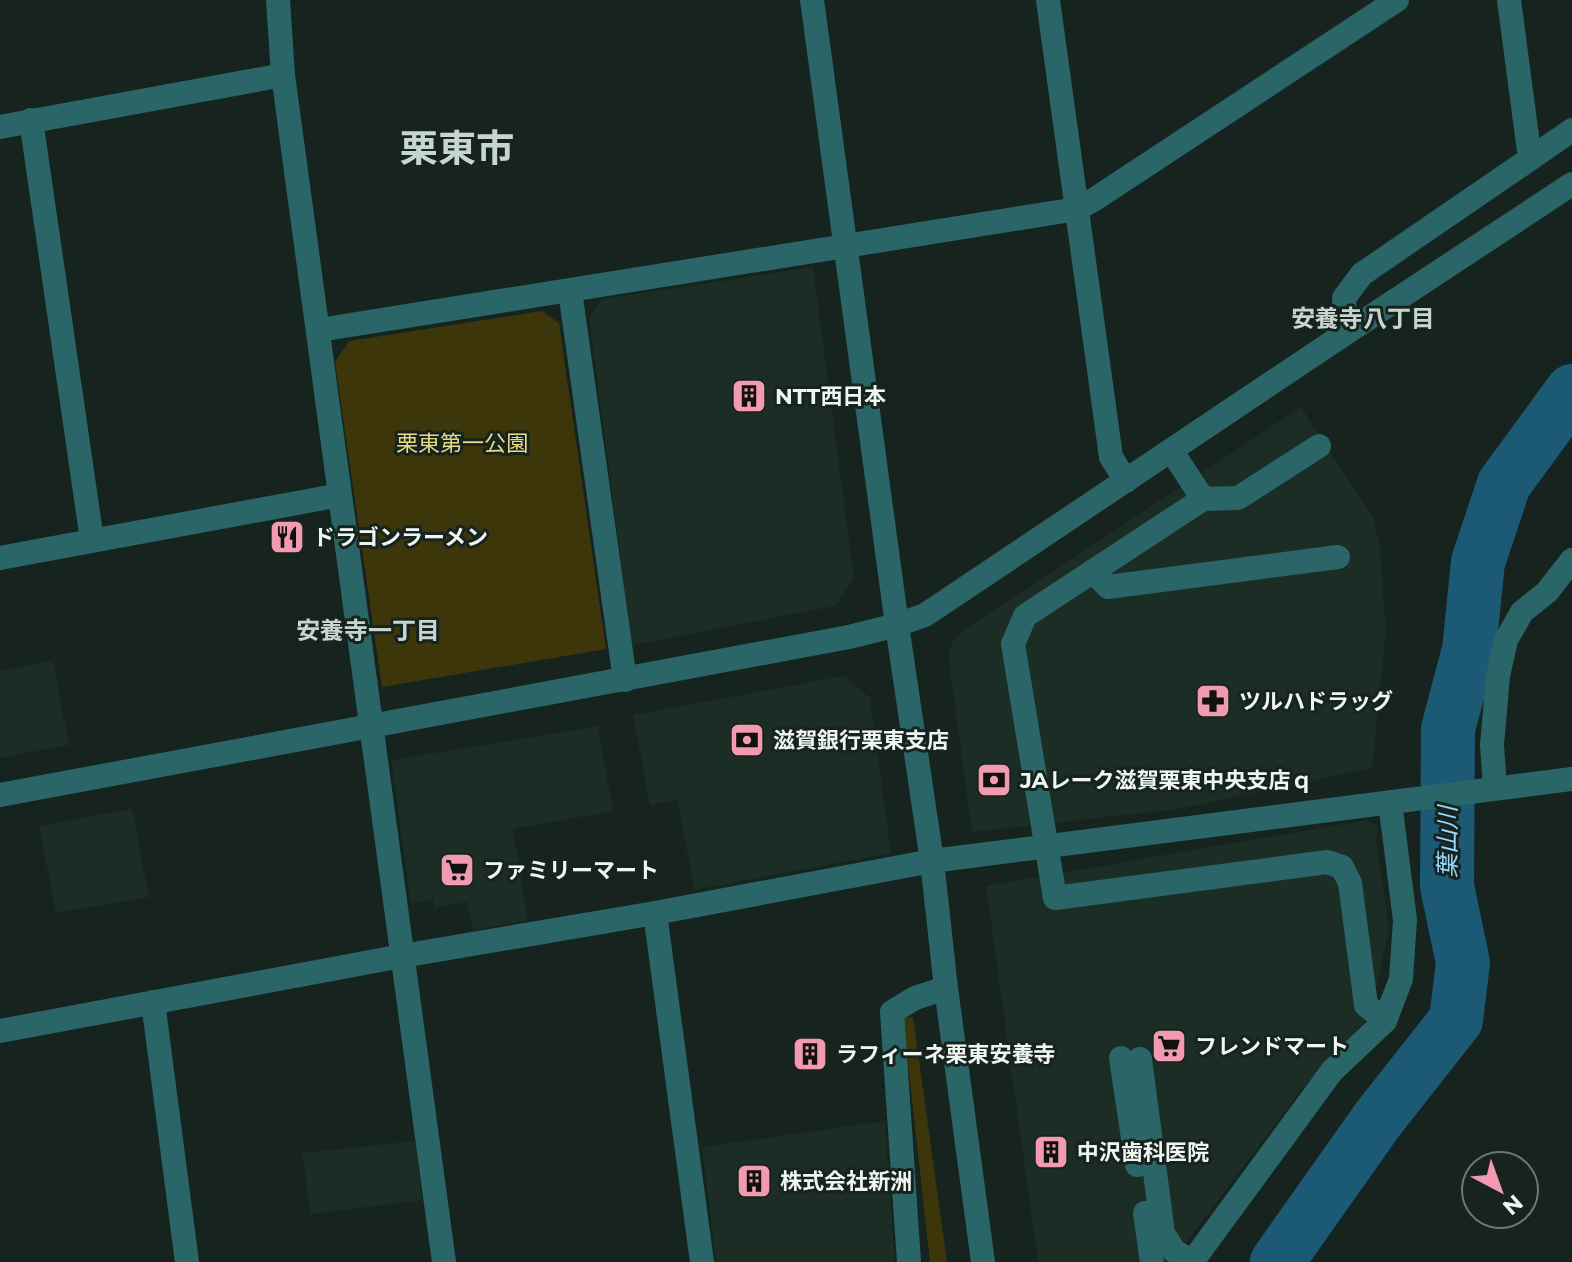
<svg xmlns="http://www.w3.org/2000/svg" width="1572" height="1262" font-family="Montserrat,'Noto Sans JP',sans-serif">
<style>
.built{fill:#1b2d25}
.green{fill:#3d360a}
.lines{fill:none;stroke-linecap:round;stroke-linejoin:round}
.river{stroke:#1c5974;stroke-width:54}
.minor{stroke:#2a6567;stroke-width:24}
.labels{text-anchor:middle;stroke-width:6;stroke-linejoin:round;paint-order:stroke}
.poi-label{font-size:22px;font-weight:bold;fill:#eff6f2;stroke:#17231e;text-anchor:start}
.park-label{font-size:22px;fill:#e8da87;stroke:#17231e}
.neighbourhood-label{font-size:24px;font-weight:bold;fill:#c6d5ce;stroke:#17231e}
.water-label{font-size:24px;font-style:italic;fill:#95dafd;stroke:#17231e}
.town-label{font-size:38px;font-weight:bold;fill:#c6d5ce;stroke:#17231e}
</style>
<rect width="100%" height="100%" fill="#17231e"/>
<path class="built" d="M813 267 854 579 835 606 633 645 631 638 589 319 602 299Z
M1301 407 1374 519 1380 548 1386 631 1372 768 1178 809 972 832 948 654 955 637Z
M53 661 69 745 0 758V671Z
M844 676 870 698 891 853 694 890 678 800 650 805 633 715Z
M598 726 613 811 513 829 528 920 473 931 467 902 434 908 433 899 411 904 391 760Z
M132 809 149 897 56 913 39 826Z
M1367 820 1379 827 1376 840 1389 928 1371 1015 1301 1090 1172 1262H1038L986 886Z
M885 1121 895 1262H716L702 1147Z
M415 1141 422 1200 311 1214 302 1153Z"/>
<path class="green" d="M542 311 559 323 606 649 382 687 335 362 349 341Z
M913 1017 947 1262H930L903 1018Z"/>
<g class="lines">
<path class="river" d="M1277 1262 1378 1119 1456 1020 1463 963 1447 886 1448 729 1469 650 1478 562 1504 484 1572 391"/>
<path class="minor" d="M278 0 283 75 444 1262
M812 0 897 625 932 861 946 988 983 1262
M1048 0 1111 457 1126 481
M31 120 92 540
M0 127 283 75
M1530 159 1572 130
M570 291 625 680
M319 330 1077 209 1095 199 1397 0
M1346 333 1344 298 1362 274 1530 159 1509 0
M1171 450 1203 499 1025 616 1013 644 1055 898 1327 862 1342 867 1350 883 1366 1005 1385 1021
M1203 499 1238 498 1319 446
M0 558 340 495
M1093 571 1108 587 1338 557
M1495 788 1492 745 1498 676 1506 640 1522 612 1547 592 1572 560
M0 795 849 637 897 625 925 615 1346 333 1572 184
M655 913 702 1262
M153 1002 187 1262
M0 1031 402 956 655 913 932 861 1572 779
M1121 1058 1137 1165
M1140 1059 1163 1233 1174 1251 1192 1261
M1145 1213 1152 1262
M909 1262 892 1012 915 998 946 988
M1192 1262 1332 1071 1385 1021 1401 979 1405 920 1390 802"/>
</g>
<defs>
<g id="building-square" transform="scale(1.8)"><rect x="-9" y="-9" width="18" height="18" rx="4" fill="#f19ab2" stroke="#17231e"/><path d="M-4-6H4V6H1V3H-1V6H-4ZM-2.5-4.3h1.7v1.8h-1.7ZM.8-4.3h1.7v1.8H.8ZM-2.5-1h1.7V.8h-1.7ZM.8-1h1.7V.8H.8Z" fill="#111"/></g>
<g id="restaurant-square" transform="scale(1.8)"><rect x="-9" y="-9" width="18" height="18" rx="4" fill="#f19ab2" stroke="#17231e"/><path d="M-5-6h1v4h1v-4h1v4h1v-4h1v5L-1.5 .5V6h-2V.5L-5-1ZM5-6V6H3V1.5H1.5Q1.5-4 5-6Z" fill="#111"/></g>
<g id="pharmacy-square" transform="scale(1.8)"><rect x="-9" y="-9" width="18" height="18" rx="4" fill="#f19ab2" stroke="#17231e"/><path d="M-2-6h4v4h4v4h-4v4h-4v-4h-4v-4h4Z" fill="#111"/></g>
<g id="bank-square" transform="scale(1.8)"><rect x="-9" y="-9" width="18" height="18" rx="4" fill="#f19ab2" stroke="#17231e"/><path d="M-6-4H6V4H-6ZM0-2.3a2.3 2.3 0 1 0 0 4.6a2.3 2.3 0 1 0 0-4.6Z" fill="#111"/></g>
<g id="supermarket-square" transform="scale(1.8)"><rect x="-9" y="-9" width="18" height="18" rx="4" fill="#f19ab2" stroke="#17231e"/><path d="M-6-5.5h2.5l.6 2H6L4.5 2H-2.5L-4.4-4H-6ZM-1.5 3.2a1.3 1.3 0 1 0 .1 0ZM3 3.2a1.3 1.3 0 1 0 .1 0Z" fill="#111"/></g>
</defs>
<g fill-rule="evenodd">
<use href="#building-square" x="749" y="396"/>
<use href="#restaurant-square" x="287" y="537"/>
<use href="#pharmacy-square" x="1213" y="701"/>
<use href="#bank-square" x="747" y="740"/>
<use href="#bank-square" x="994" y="780"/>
<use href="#supermarket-square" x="457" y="870"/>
<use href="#supermarket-square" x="1169" y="1046"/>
<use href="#building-square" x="810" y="1054"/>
<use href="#building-square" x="1051" y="1152"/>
<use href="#building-square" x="754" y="1181"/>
</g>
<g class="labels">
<g class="poi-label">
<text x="775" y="404">NTT西日本</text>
<text x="313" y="545">ドラゴンラーメン</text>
<text x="1239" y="709">ツルハドラッグ</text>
<text x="773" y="748">滋賀銀行栗東支店</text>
<text x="1020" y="788">JAレーク滋賀栗東中央支店ｑ</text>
<text x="483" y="878">ファミリーマート</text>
<text x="1195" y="1054">フレンドマート</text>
<text x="836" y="1062">ラフィーネ栗東安養寺</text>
<text x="1077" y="1160">中沢歯科医院</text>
<text x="780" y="1189">株式会社新洲</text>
</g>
<g class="park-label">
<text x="462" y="451">栗東第一公園</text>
</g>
<g class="neighbourhood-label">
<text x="1363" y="327">安養寺八丁目</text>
<text x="368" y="639">安養寺一丁目</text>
</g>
<g class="water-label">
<text transform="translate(1448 842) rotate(-90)" y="8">葉山川</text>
</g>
<g class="town-label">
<text x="457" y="162">栗東市</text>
</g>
</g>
<g transform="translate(1500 1190) rotate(139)"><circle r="38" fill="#17231e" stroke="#6d7773" stroke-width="2"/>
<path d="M0-6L14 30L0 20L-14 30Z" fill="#f19ab2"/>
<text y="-12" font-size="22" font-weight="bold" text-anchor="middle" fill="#eff6f2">N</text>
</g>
</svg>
